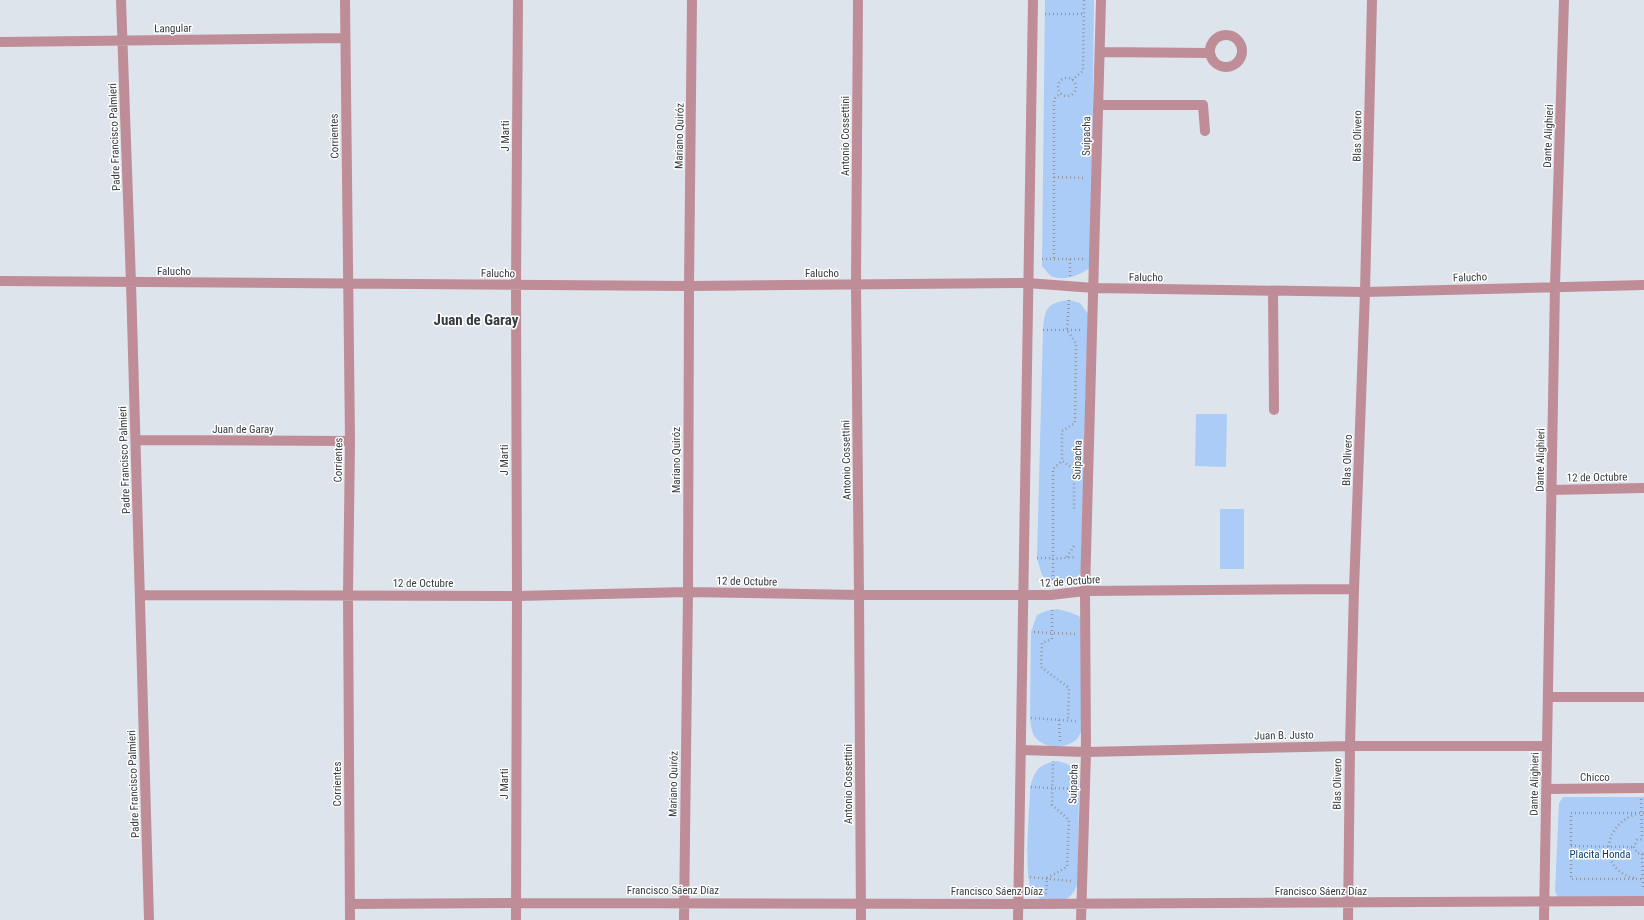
<svg xmlns="http://www.w3.org/2000/svg" width="1644" height="920" font-family="'Roboto Condensed',sans-serif">
<style>
.green{fill:#aaccf6}
.lines{fill:none;stroke-linecap:round;stroke-linejoin:round}
.path{stroke:#93979d;stroke-width:2.5;stroke-dasharray:1 3;stroke-linecap:butt}
.minor{stroke:#be8d98;stroke-width:10}
.labels{text-anchor:middle;stroke-width:3;stroke-linejoin:round;paint-order:stroke}
.street-label{font-size:11px;fill:#383b3e;stroke:#fff}
.park-label{font-size:11px;fill:#093e74;stroke:#fff}
.district-label{font-size:15px;font-weight:bold;fill:#383b3e;stroke:#fff}
</style>
<rect width="100%" height="100%" fill="#dee4ec"/>
<path class="green" d="M1045 0H1094L1091 267C1080 275 1065 282 1051 276 1048 274 1045 269 1042 266Z
M1069 300 1080 303 1088 314 1081 573C1070 584 1054 586 1042 575L1037 558 1043 330C1045 309 1046 303 1069 300Z
M1196 414H1227L1226 467 1195 466Z
M1220 509H1244V569H1220Z
M1057 609 1069 612 1079 616 1083 624 1081 732C1080 734 1078 738 1076 740 1065 749 1044 749 1035 737 1031 732 1031 724 1030 718L1031 632 1037 615 1046 611Z
M1057 761C1070 764 1074 766 1079 779L1078 882C1076 888 1074 893 1069 897 1058 906 1039 903 1032 891 1023 875 1030 809 1030 787 1035 770 1039 764 1057 761Z
M1563 797H1644V898L1559 900 1555 891 1559 803Z"/>
<g class="lines">
<path class="path" d="M1045 14H1083
M1058 87a9 9 0 1 1 18 0a9 9 0 1 1-18 0Z
M1072 80 1083 71 1084 0
M1054 177 1086 178
M1054 258V99L1061 93
M1042 259H1083
M1070 259V276
M1069 300 1067 330 1076 343 1075 423 1062 431V461L1074 469V509
M1043 330H1082
M1067 557 1074 546
M1037 558H1051L1052 559 1076 557
M1053 584V469L1062 461
M1052 610V639L1042 643 1041 667 1069 688 1068 720
M1034 632 1075 634
M1031 718 1076 721
M1059 720 1060 741
M1031 787 1074 789
M1641 799 1642 838
M1644 813H1571V879H1644
M1571 846 1634 847
M1642 854 1643 890
M1643 854 1637 853 1634 847 1637 840 1644 839
M1030 877 1071 881
M1634 878C1599 870 1601 826 1636 814
M1046 894 1047 878 1067 867 1069 820 1052 805 1053 761"/>
<path class="minor" d="M121 0 131 283 149 920
M345 0 350 441 348 594 350 920
M858 0 856 285 859 595 861 920
M1210 51a16 16 0 1 1 32 0a16 16 0 1 1-32 0Z
M0 42 345 38
M1100 52 1209 53
M1099 105H1203L1205 131
M0 281 689 286 1027 283 1094 288 1365 292 1644 285
M1273 291 1274 410
M136 440 350 441
M1551 490 1644 488
M140 595 517 596 688 592 859 595H1051L1085 591 1354 589
M1549 697H1644
M1022 750 1086 752 1350 746H1547
M1546 789 1644 788
M350 904 515 903 1018 904 1644 901
M516 920 517 596 516 285 518 0
M684 920 688 592 689 286 692 0
M1018 920 1033 0
M1081 920 1086 752 1085 591 1101 0
M1348 920 1350 746 1354 589 1365 292 1372 0
M1544 920 1555 286 1564 0"/>
</g>
<g class="labels">
<g class="street-label">
<text transform="translate(173 28) rotate(-1)" y="4">Langular</text>
<text transform="translate(334 136) rotate(-91)" y="4">Corrientes</text>
<text transform="translate(505 136) rotate(-90)" y="4">J Marti</text>
<text transform="translate(679 136) rotate(-89)" y="4">Mariano Quiróz</text>
<text transform="translate(845 136) rotate(-90)" y="4">Antonio Cossettini</text>
<text transform="translate(1086 136) rotate(-89)" y="4">Suipacha</text>
<text transform="translate(1357 136) rotate(-89)" y="4">Blas Olivero</text>
<text transform="translate(1548 136) rotate(-88)" y="4">Dante Alighieri</text>
<text transform="translate(114 137) rotate(-92)" y="4">Padre Francisco Palmieri</text>
<text x="174" y="275">Falucho</text>
<text transform="translate(498 273) rotate(1)" y="4">Falucho</text>
<text x="822" y="277">Falucho</text>
<text transform="translate(1146 277) rotate(1)" y="4">Falucho</text>
<text transform="translate(1470 277) rotate(-2)" y="4">Falucho</text>
<text x="243" y="433">Juan de Garay</text>
<text transform="translate(124 460) rotate(-92)" y="4">Padre Francisco Palmieri</text>
<text transform="translate(338 460) rotate(-89)" y="4">Corrientes</text>
<text transform="translate(504 460) rotate(-90)" y="4">J Marti</text>
<text transform="translate(676 460) rotate(-90)" y="4">Mariano Quiróz</text>
<text transform="translate(846 460) rotate(-91)" y="4">Antonio Cossettini</text>
<text transform="translate(1077 460) rotate(-88)" y="4">Suipacha</text>
<text transform="translate(1347 460) rotate(-88)" y="4">Blas Olivero</text>
<text transform="translate(1540 460) rotate(-89)" y="4">Dante Alighieri</text>
<text transform="translate(1597 477) rotate(-1)" y="4">12 de Octubre</text>
<text transform="translate(747 581) rotate(1)" y="4">12 de Octubre</text>
<text transform="translate(1070 581) rotate(-4)" y="4">12 de Octubre</text>
<text x="423" y="587">12 de Octubre</text>
<text transform="translate(1284 735) rotate(-1)" y="4">Juan B. Justo</text>
<text x="1595" y="781">Chicco</text>
<text transform="translate(133 784) rotate(-92)" y="4">Padre Francisco Palmieri</text>
<text transform="translate(337 784) rotate(-90)" y="4">Corrientes</text>
<text transform="translate(504 784) rotate(-90)" y="4">J Marti</text>
<text transform="translate(673 784) rotate(-89)" y="4">Mariano Quiróz</text>
<text transform="translate(848 784) rotate(-90)" y="4">Antonio Cossettini</text>
<text transform="translate(1073 784) rotate(-88)" y="4">Suipacha</text>
<text transform="translate(1337 784) rotate(-89)" y="4">Blas Olivero</text>
<text transform="translate(1534 784) rotate(-89)" y="4">Dante Alighieri</text>
<text x="673" y="894">Francisco Sáenz Díaz</text>
<text x="997" y="895">Francisco Sáenz Díaz</text>
<text x="1321" y="895">Francisco Sáenz Díaz</text>
</g>
<g class="park-label">
<text x="1600" y="858">Placita Honda</text>
</g>
<g class="district-label">
<text x="476" y="325">Juan de Garay</text>
</g>
</g>
</svg>
